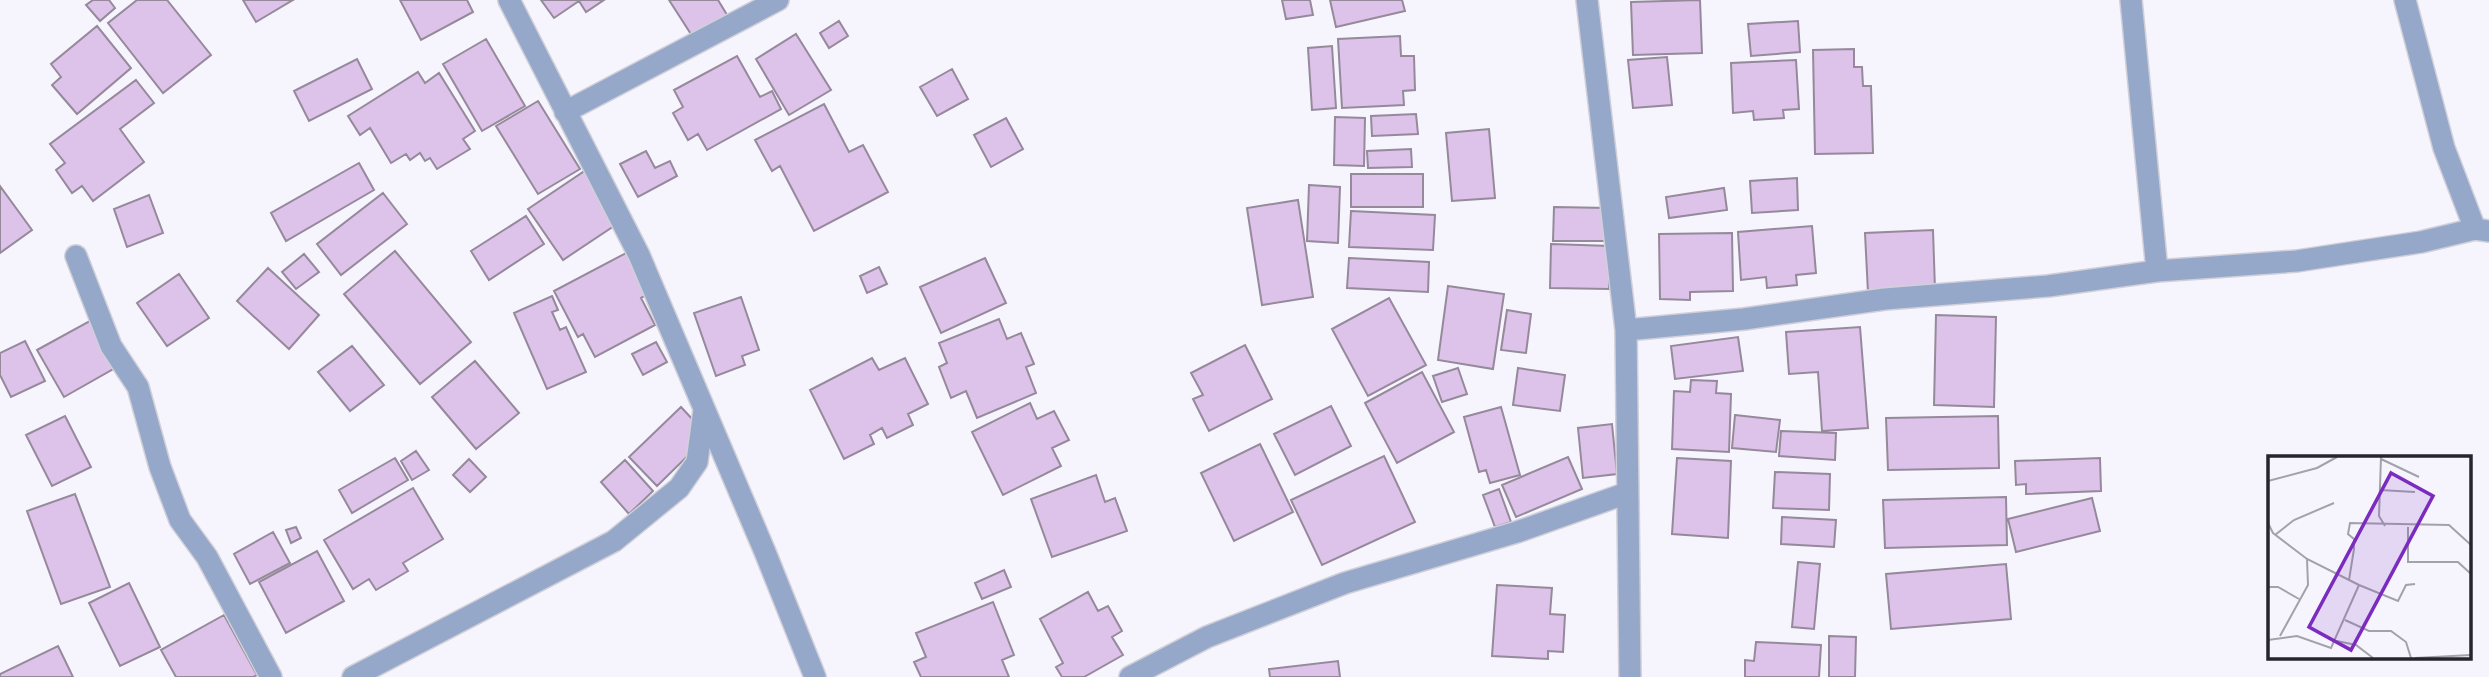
<svg xmlns="http://www.w3.org/2000/svg" width="2489" height="677" font-family="Barlow,sans-serif">
<style>
.building{fill:#ddc3e9;stroke:#95899b;stroke-width:2}
.lines{fill:none;stroke-linecap:round;stroke-linejoin:round}
.street-casing{stroke:#d1d0d8;stroke-width:24}
.street{stroke:#95a8ca;stroke-width:21}
.inset-road{fill:none;stroke:#a3a2aa;stroke-width:2}
.view{fill:#7b2cbf;fill-opacity:0.15;stroke:#7b2cbf;stroke-width:3.5}
.inset-edge{fill:none;stroke:#26252d;stroke-width:3.5}
</style>
<rect width="100%" height="100%" fill="#f6f5fe"/>
<path class="building" d="M93 0H109L115 8 100 21 86 5Z
M137 0H167L211 55 163 93 108 23Z
M243 0H293L256 22Z
M400 0H467L473 12 421 40Z
M541 0H604L586 12 579 1 554 18Z
M669 0H718L732 23 698 45Z
M1282 0H1310L1313 15 1286 19Z
M1330 0H1402L1405 11 1336 27Z
M1700 0 1702 53 1633 55 1631 2Z
M839 21 848 36 829 48 820 33Z
M1798 21 1800 52 1751 56 1748 24Z
M97 26 131 68 77 114 52 85 61 77 51 64Z
M796 34 831 90 789 115 756 59Z
M1400 36 1401 56H1414L1415 90 1403 91 1404 105 1342 108 1338 39Z
M486 39 525 106 482 131 443 64Z
M1332 46 1336 108 1312 110 1308 48Z
M1854 49V67H1862L1863 86H1871L1873 153 1815 154 1813 50Z
M737 56 760 97 772 91 781 109 707 150 698 134 688 140 673 113 683 107 674 90Z
M1667 57 1672 105 1633 108 1628 60Z
M357 59 372 89 309 121 294 91Z
M1796 60 1799 109 1783 110 1784 118 1754 120 1753 111 1733 113 1731 63Z
M952 69 968 99 937 116 920 87Z
M418 72 425 83 439 73 475 131 463 139 470 149 437 169 430 158 425 161 420 153 410 160 406 154 391 163 370 128 360 135 348 116Z
M136 80 154 103 120 129 144 162 93 201 82 186 72 193 56 170 65 163 50 144Z
M538 101 580 169 538 194 496 126Z
M824 104 849 152 863 145 888 192 814 231 780 166 772 171 755 140Z
M1416 114 1418 134 1372 136 1371 116Z
M1335 117 1365 118 1364 166 1334 165Z
M1006 118 1023 149 991 167 974 135Z
M1489 129 1495 198 1452 201 1446 133Z
M1411 149 1412 167 1368 168 1367 151Z
M646 151 655 168 670 161 677 176 638 197 620 164Z
M359 163 374 190 286 241 271 213Z
M595 164 629 216 563 260 528 209Z
M1351 174H1423V207H1351Z
M1797 178 1798 210 1752 213 1750 181Z
M1309 185 1340 187 1338 243 1307 241Z
M0 186 32 230 0 253Z
M1724 188 1727 210 1669 218 1666 197Z
M383 193 407 224 341 275 317 244Z
M149 195 163 233 127 247 114 209Z
M1298 200 1313 297 1262 305 1247 208Z
M1554 207 1610 208V241H1553Z
M1351 211 1435 215 1433 250 1349 247Z
M526 216 544 244 489 280 471 251Z
M1812 226 1816 273 1796 275 1797 285 1767 288 1766 277 1741 280 1738 232Z
M1933 230 1935 290 1868 293 1865 233Z
M1732 233 1733 291 1690 292V300L1660 299 1659 234Z
M1551 244 1610 246 1609 289 1550 288Z
M395 251 471 342 420 384 344 294Z
M628 252 650 293 641 298 655 325 595 357 583 334 578 337 554 291Z
M304 254 319 272 296 289 282 272Z
M985 258 1006 303 941 333 920 287Z
M1349 258 1429 262 1428 292 1347 288Z
M879 267 887 284 867 293 860 276Z
M268 268 319 315 289 349 237 301Z
M179 274 209 318 167 346 137 303Z
M1448 286 1504 294 1493 369 1438 360Z
M552 296 558 310 552 312 560 330 566 327 586 372 547 389 514 313Z
M741 297 759 350 742 356 745 365 716 376 694 313Z
M1389 298 1426 365 1368 396 1332 329Z
M1507 310 1531 314 1526 353 1501 350Z
M1936 315 1996 317 1994 407 1934 405Z
M97 317 122 364 64 397 37 350Z
M999 319 1007 339 1021 333 1034 364 1026 367 1036 393 977 418 966 391 951 398 939 367 947 363 939 343Z
M1860 327 1868 428 1822 431 1818 372 1789 374 1786 332Z
M1738 337 1743 371 1675 379 1671 346Z
M25 341 45 381 11 397 0 375V353Z
M656 342 667 362 643 375 632 354Z
M1245 345 1272 399 1209 431 1193 399 1203 395 1191 373Z
M352 346 384 385 350 411 318 372Z
M872 358 879 370 905 358 928 404 908 414 913 425 887 438 882 428 870 435 874 444 844 459 810 390Z
M475 361 519 413 476 449 432 397Z
M1458 368 1467 394 1442 402 1433 376Z
M1518 368 1565 375 1560 411 1513 405Z
M1422 372 1454 432 1397 463 1365 403Z
M1691 380 1717 381 1716 393 1731 394 1729 452 1672 449 1674 391 1690 392Z
M1030 403 1037 419 1054 411 1069 440 1052 448 1061 466 1003 495 972 432Z
M1331 406 1351 446 1295 475 1274 434Z
M681 407 708 436 657 486 629 457Z
M1501 407 1520 475 1490 483 1486 470 1479 472 1464 417Z
M1735 415 1780 420 1776 452 1732 448Z
M65 416 91 467 52 486 26 435Z
M1998 416 1999 468 1888 470 1886 418Z
M1612 424 1617 474 1583 478 1578 428Z
M1781 431 1836 433 1835 460 1779 456Z
M1260 444 1293 512 1234 541 1201 473Z
M416 451 429 470 412 480 401 461Z
M1384 456 1415 522 1322 565 1291 500Z
M1568 457 1582 489 1516 517 1502 485Z
M395 458 408 480 352 513 339 490Z
M1677 458 1731 461 1728 538 1672 534Z
M2100 458 2101 491 2026 494V484L2016 485 2015 461Z
M469 459 486 477 470 492 453 475Z
M625 460 653 491 629 514 601 482Z
M1775 472 1830 474 1829 510 1773 508Z
M1096 475 1105 502 1115 498 1127 531 1052 557 1031 499Z
M413 488 443 539 403 563 408 571 376 590 369 579 353 589 324 540Z
M1499 489 1511 522 1495 527 1483 495Z
M75 494 110 587 61 604 27 511Z
M2006 497 2007 545 1885 548 1883 500Z
M2092 498 2100 531 2016 552 2008 519Z
M1782 517 1836 520 1834 547 1781 544Z
M296 527 301 538 291 543 286 530Z
M273 532 290 563 250 584 234 554Z
M317 551 344 601 286 633 259 582Z
M1798 562 1820 564 1814 629 1792 627Z
M2006 564 2011 619 1891 629 1886 574Z
M1004 570 1011 587 982 599 975 583Z
M129 583 160 647 120 666 89 603Z
M1497 585 1552 588 1550 614 1565 615 1563 652 1548 651V659L1492 656Z
M1088 592 1098 611 1108 606 1122 631 1112 637 1123 655 1084 677H1062L1056 667 1063 663 1040 619Z
M993 602 1014 655 1002 660 1009 677H921L914 662 926 657 916 633Z
M224 615 257 675 253 677H176L161 650Z
M1829 636 1856 637 1855 677H1829Z
M1756 642 1821 645 1819 677H1745V660L1754 661Z
M58 646 73 677H0V674Z
M1338 661 1340 677H1270L1269 669Z"/>
<g class="lines">
<g class="street-casing">
<path id="street" d="M509 0 639 255 765 552 815 677
M1587 0 1626 330 1630 677
M2131 0 2157 271
M2405 0 2444 148 2475 229
M565 112 778 0
M76 256 111 346 138 387 160 467 180 520 207 557 271 677
M1626 330 1744 319 1885 299 2048 286 2157 271 2297 261 2421 242 2475 229 2489 231
M353 677 614 541 679 488 697 462 704 410
M1130 677 1207 637 1345 583 1517 532 1627 493"/>
</g>
<use href="#street" class="street"/>
</g>
<g transform="translate(2268 456)">
<rect width="203" height="203" fill="#f6f5fe"/>
<path class="inset-road" d="M113 1 111 60 117 70M113 3 151 21M0 25 49 12 69 1M112 34 147 36M0 67 5 77 39 103 91 129 130 145 138 129 147 128M140 71V106H190L203 118M7 79 26 64 66 47M81 124 86 93V83L80 78 82 67 181 69 203 89M0 131H10L31 143M77 164 101 175H123L138 186 143 202M12 180 40 129 39 103M0 184 29 180 63 192 91 129M69 185 88 189 105 202M147 202 203 199"/>
<path class="view" d="M123 17 165 40 83 194 41 171Z"/>
<rect width="203" height="203" class="inset-edge"/>
</g>
</svg>
